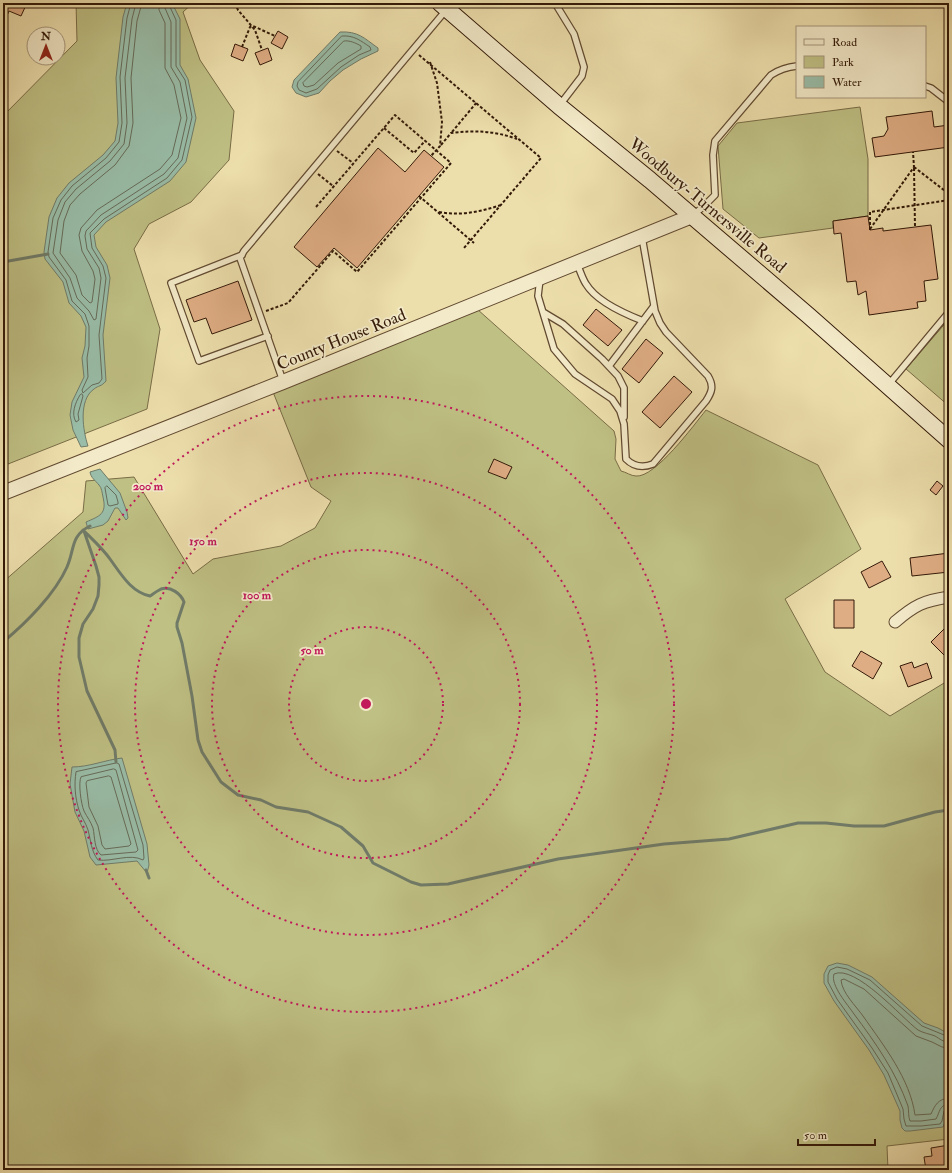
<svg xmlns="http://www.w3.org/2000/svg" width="952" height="1173" font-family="'IM FELL Double Pica',serif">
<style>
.green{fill:#bfc084;stroke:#796c46}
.water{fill:#99bda8;stroke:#707b68}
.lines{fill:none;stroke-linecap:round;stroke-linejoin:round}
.shore{stroke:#666b58;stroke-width:1}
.stream{stroke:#707b68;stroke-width:3}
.building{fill:#dfad84;stroke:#331908}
.service-casing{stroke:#624a31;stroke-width:8}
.minor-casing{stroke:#624a31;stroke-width:13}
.tertiary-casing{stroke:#624a31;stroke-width:16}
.secondary-casing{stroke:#331908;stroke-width:18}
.path{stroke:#331908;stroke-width:2;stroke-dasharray:3 2;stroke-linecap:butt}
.service{stroke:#f3eac9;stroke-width:5.5}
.minor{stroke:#f3eac9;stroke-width:11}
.tertiary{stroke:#f3eac9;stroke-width:14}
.secondary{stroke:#f3eac9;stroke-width:16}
.ring{fill:none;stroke:#c2185b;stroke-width:2;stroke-dasharray:2 4}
.labels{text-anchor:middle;stroke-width:3.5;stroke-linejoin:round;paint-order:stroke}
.street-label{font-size:17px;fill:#331908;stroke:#f3eac9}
.centre{fill:#c2185b;stroke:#f3eac9;stroke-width:2}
.ring-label{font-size:12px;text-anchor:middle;font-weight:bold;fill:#c2185b;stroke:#f3eac9;stroke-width:3.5;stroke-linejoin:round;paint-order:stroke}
</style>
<rect width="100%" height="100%" fill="#eddfac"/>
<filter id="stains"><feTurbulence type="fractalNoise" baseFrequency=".005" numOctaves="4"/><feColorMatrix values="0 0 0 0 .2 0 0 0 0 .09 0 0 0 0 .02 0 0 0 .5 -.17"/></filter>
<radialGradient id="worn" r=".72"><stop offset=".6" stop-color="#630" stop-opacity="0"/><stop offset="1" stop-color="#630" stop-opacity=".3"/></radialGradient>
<path class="green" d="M76 3H193L183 12 200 60 234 111 229 160 191 202 149 224 134 249 160 329 147 409 3 466V116L77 41Z
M860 107 868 159V216L833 221V228L759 238 723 209 718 146 737 123Z
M477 309 614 431 616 439 615 459 621 471C626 472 631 476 636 476 655 478 694 425 706 410L818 465 861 549 785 599 825 672 890 716 949 680V1139L887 1146 888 1170H3V582L83 512 86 481 134 477 193 574 213 559 281 546 315 528 331 501 311 487 273 392Z
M949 319V406L906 369Z"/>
<path class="water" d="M127 3H176L173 5 180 19V65L188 79 196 118 186 162 170 181 106 222 94 235 96 247 107 265 110 278 103 335 106 381C101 387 99 385 94 389 78 400 83 431 88 446L81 447 73 430 70 415 72 402 84 377 82 358 85 346 86 327 81 316 69 303 63 282 45 259 44 252 49 217 57 198 69 183 103 155 115 141 118 123 116 78 123 17Z
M340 32C358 31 364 38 378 48V51L361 59 343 70 330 81 319 93 306 97 296 93 292 87 294 80Z
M100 469 120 493 127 512 128 518 126 520 118 508H115L108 521 103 525 88 529 86 522C100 516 107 514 103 497 102 493 102 488 99 485 95 480 91 478 90 472Z
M122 758 147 844 149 865 147 873 137 861 96 865 90 857 84 831 75 812 70 784 72 767C89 767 105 760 122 758Z
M837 963 848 965 872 977 924 1023 938 1028 949 1034C949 1056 952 1110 943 1127L910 1131H905L902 1128 900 1120V1111L884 1075 869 1050 834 1001 824 983V974L828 966Z"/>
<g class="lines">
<path class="shore" d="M131 3 127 18 120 77 122 123 119 142 106 158 72 186 61 200 53 218 48 252 49 257 66 280 72 301 85 314 89 326V346L87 358 88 377 82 390 83 393 92 385 99 383 102 379 99 335 106 278 103 266 92 248 90 233 104 219 167 178 182 160 192 117 185 80 176 66V20L170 7V3
M136 3 132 19 125 78 127 123 124 144 110 161 76 189 65 202 58 220 53 253 70 278 77 298 89 311 94 320 96 319 101 278 99 268 87 249 85 236 86 231 101 215 164 174 178 158 187 118 180 82 171 67V22L165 8V3
M142 3 137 21 131 78 133 123 129 146 115 165 80 194 70 205 64 221 60 253 76 275 82 295 90 303 92 302 95 279 93 271 82 251 79 235 81 228 97 210 160 169 172 155 181 118 174 85 165 68V23L159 10V3
M342 36C354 35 361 41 370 47L371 50 359 55 341 67 317 89 306 93 299 90 297 86 298 82Z
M344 41C349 40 356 43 361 46V49L338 63 314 85 307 87 304 86 303 83Z
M82 394 83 396 78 414 79 420 76 422C71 414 75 403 80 395Z
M107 486 116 495 118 502V504L110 506 108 505 105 488Z
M117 763 119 764 143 845 144 858 143 860C130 853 112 862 98 860 91 851 91 841 88 830 86 823 81 817 79 810 75 798 74 784 76 772Z
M114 769 116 770 138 850 136 852 101 855C94 849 95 837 93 828 91 822 87 817 84 811 81 804 78 782 81 777Z
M109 776 111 777 131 844 129 846 105 849 102 845 98 826 89 807 86 783 87 781Z
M949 1037 922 1026 870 980 847 969 837 967 830 970 828 975V982L837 999 872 1048 888 1073 903 1109 904 1119 906 1126H921L940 1124 942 1121 944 1111 949 1109
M949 1042C943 1042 940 1039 935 1036 930 1034 923 1033 918 1030 902 1018 855 964 834 974 830 985 848 1005 854 1014 875 1042 896 1072 908 1106 909 1111 908 1116 910 1121H921L936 1119C940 1112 939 1105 949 1104
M949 1048 942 1047 932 1042 916 1036 864 989 844 979 841 980C842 993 856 1006 863 1016 884 1046 910 1079 915 1115L931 1114C935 1105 938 1099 949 1098"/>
<path class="stream" d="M3 262 48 254
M83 530C92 539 103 549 110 559 121 574 131 592 150 596 153 594 157 591 161 589 171 586 181 594 184 602L177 623V627L182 643 192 696 198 740 202 752 221 782 238 795 261 800 276 807 308 812 341 827 363 846 373 863 411 882 421 885 448 884 558 859 664 844 729 839 798 823H826L854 826H884L935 812 949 810
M84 531 96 566 99 577V585L98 596 93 609 83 624 79 638V657L87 691 115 750 116 762
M3 642C26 623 55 594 67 567 75 549 70 536 90 526
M146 870 149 878"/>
</g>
<path class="building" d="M3 3H27L21 16 9 11 3 25Z
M278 31 288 37 282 49 271 43Z
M235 44 248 49 243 61 231 56Z
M268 48 272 60 260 65 255 53Z
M932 111 934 127 949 125V147L875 157 872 138 884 136 888 129 886 117Z
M378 148 405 172 424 150 444 167 357 268 334 248 317 267 294 247Z
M868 216 870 230 883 228V231L931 225 938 279 924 281 926 301 917 302 918 308 869 315 866 291 858 295 856 281 847 282 841 233 834 234 833 221Z
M238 281 252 320 212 334 206 318 194 322 186 300Z
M596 309 622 330 608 346 583 325Z
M646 339 663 353 639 383 622 369Z
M674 376 692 392 660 428 642 412Z
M494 459 512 467 506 479 488 472Z
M937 481 943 486 936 495 930 490Z
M949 553V572L912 576 910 558Z
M882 561 891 577 869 588 861 572Z
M834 600H854V628H834Z
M949 624V660L931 642Z
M861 651 882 663 873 679 852 666Z
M912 662 914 668 927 663 932 678 908 687 900 666Z
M949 1145V1170H934V1169L926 1170 924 1157 932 1156 931 1148Z"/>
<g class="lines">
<g class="service-casing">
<path id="service" d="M555 3 574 34 584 67 582 76 559 106
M925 86 931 88 949 102
M693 215 703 207 715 195 713 155 715 141 771 75C780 69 787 67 797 66
M242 255 171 283 199 361 268 336
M577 264C580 270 582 278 586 284 596 301 625 314 643 321
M540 279 538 296 554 349 575 374 612 399 620 411 624 424 626 459C634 467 643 468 653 464L706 401C712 392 714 386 708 376L666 332 660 323 655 311 642 237
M543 312 563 324 602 359 618 376 624 388V417
M609 366 654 306
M283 381 240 258 244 251 447 9
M889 384 949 312"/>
</g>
<g class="minor-casing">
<path id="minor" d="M895 622C915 605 923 601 949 597"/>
</g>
<g class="tertiary-casing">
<path id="tertiary" d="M3 493 283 382 692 216"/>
</g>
<g class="secondary-casing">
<path id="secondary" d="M440 3 559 106 650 180 809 316 949 440"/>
</g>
<path class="path" d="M235 3 238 10 255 30 262 50
M242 47 250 27 253 26 275 36
M419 55 541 158 464 248
M430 62 437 83 442 122 440 146 431 156
M384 128 414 153 425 141
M452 132 477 102
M441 145 451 133C475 130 495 131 517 139
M337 151 353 163
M914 167 949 194
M914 168 915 227
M318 174 333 186
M419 196 474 243
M439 212C460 216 480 212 501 205
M870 229 914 167 913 152
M870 230V212L949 200
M266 311 288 303 333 251 357 272 451 163 395 115 316 207"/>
<use href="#service" class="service"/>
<use href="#minor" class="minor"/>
<use href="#tertiary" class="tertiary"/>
<use href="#secondary" class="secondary"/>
</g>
<g class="ring">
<circle cx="366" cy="704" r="77"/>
<circle cx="366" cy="704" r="154"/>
<circle cx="366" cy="704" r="231"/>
<circle cx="366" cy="704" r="308"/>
</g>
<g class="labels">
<g class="street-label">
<text transform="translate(708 205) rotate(40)" y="6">Woodbury-Turnersville Road</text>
<text transform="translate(341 339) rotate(-22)" y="6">County House Road</text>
</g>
</g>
<circle cx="366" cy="704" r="6" class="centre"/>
<g class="ring-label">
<text x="148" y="490">200 m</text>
<text x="203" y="545">150 m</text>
<text x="257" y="599">100 m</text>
<text x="312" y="654">50 m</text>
</g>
<rect width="952" height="1173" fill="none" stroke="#eddfac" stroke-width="16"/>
<rect x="4" y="4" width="944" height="1165" fill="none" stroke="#331908" stroke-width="2"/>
<rect x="8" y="8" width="936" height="1157" fill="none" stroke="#331908"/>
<rect x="796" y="26" width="130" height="72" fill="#f3eac9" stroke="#a6967c"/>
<rect x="804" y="39" width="20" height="6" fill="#f3eac9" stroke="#a6967c"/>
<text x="832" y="46" font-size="12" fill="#331908">Road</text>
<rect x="804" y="56" width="20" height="12" fill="#bfc084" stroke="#a6967c"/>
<text x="832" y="66" font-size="12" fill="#331908">Park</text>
<rect x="804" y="76" width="20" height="12" fill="#99bda8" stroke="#a6967c"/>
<text x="832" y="86" font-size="12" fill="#331908">Water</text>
<g transform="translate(46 46)"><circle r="19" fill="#f3eac9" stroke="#a6967c"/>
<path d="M0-3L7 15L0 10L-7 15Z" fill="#8f2418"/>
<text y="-6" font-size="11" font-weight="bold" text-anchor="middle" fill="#331908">N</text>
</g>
<path d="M798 1139v6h77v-6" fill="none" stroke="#331908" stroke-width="2"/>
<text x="804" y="1139" font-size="12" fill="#331908" stroke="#f3eac9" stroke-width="3" paint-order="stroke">50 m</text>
<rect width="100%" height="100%" filter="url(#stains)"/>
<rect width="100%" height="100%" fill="url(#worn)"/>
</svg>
